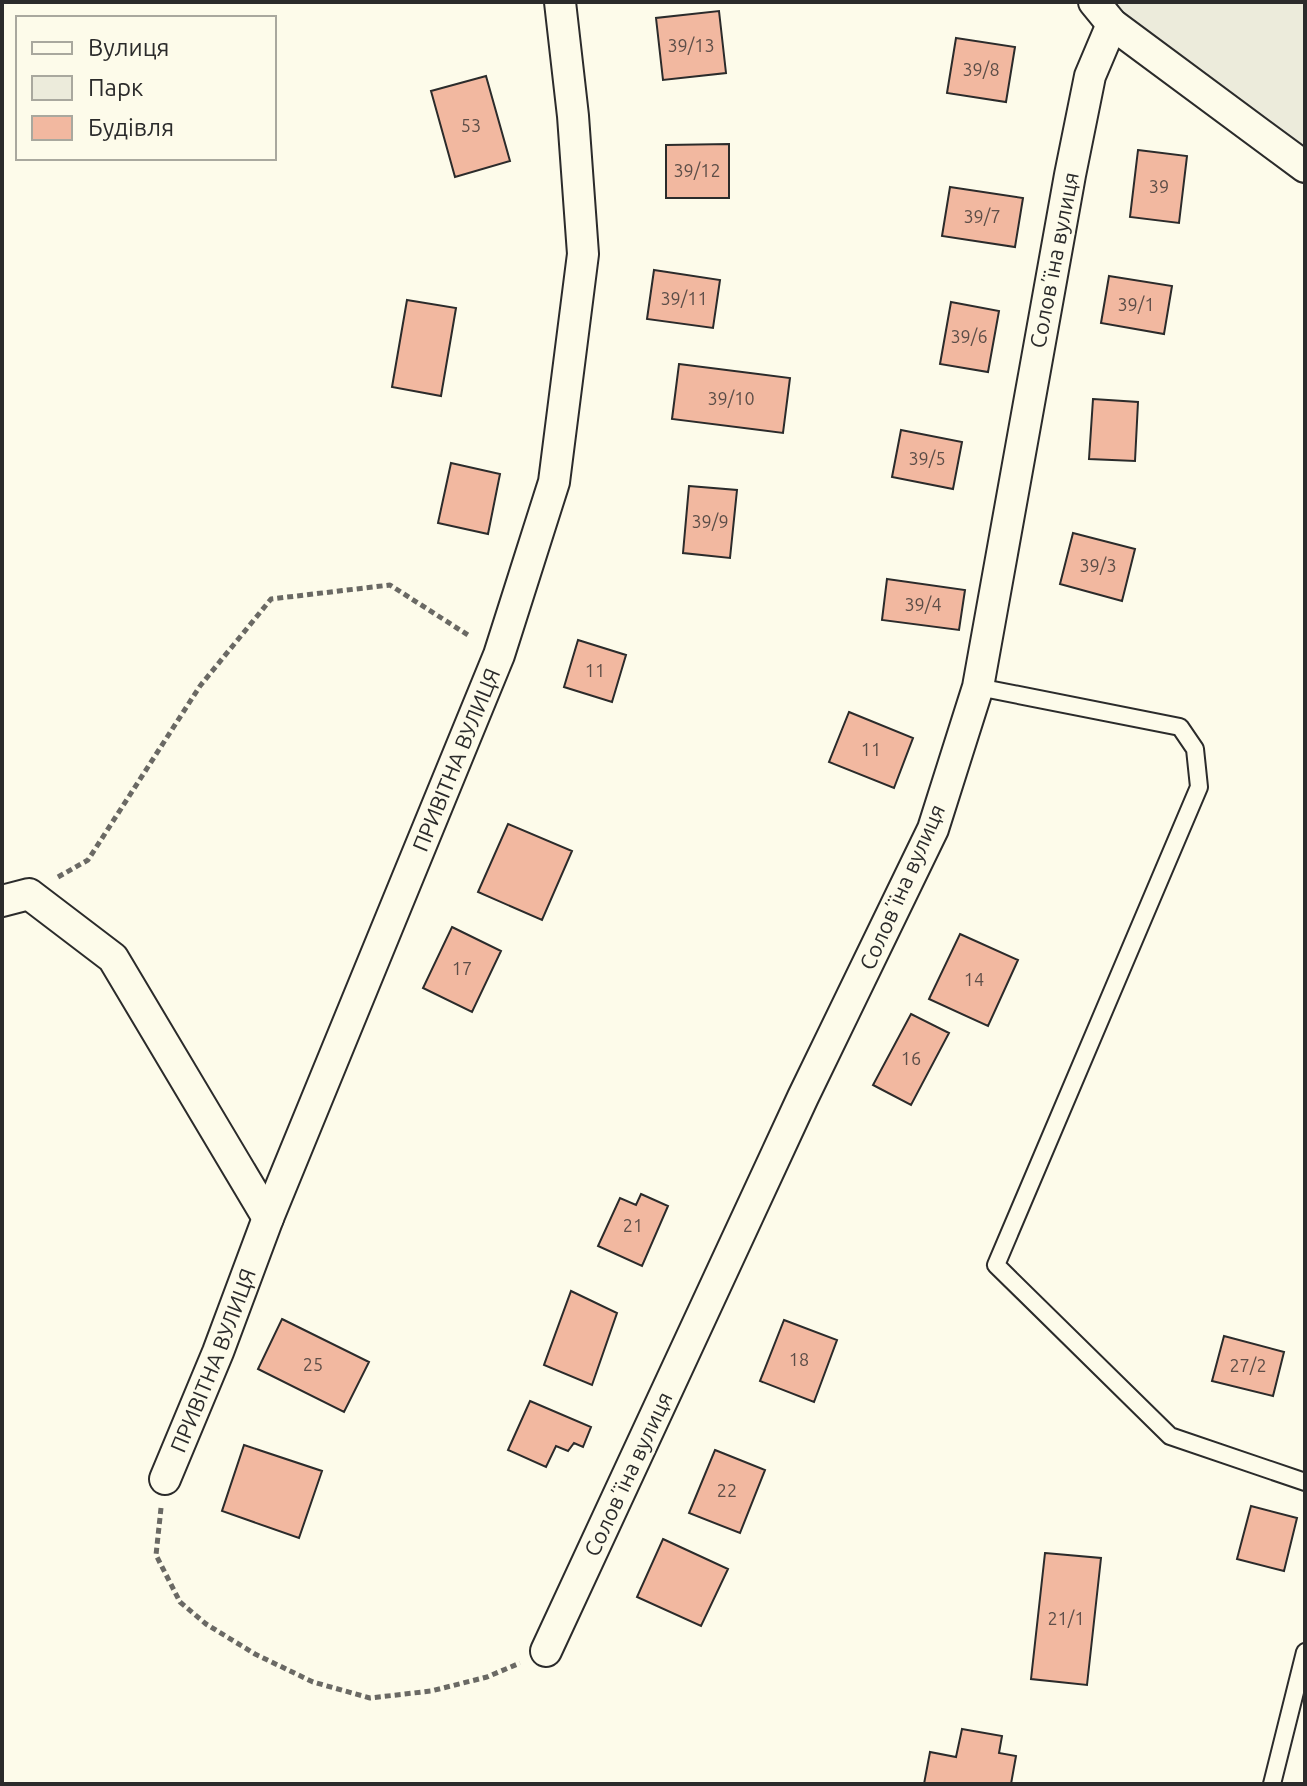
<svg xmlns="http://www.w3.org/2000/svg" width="1307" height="1786" font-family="Ubuntu,sans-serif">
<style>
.green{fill:#ecebdb;stroke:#74746e;stroke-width:2}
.building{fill:#f2b8a0;stroke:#2b2b2b;stroke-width:2}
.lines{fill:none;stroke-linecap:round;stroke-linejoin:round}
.service-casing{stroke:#2b2b2b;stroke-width:20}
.minor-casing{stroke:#2b2b2b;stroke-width:34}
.path{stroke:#6a6964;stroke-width:5;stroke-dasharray:6 4;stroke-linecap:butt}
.service{stroke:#fdfbea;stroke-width:16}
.minor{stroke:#fdfbea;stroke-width:30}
.labels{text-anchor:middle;stroke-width:6;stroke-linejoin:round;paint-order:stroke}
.number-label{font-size:18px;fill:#5d4e48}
.street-label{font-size:22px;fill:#2b2b2b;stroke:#fdfbea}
</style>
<rect width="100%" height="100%" fill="#fdfbea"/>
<path class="green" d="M1114 2H1305V148L1122 13Z"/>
<path class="building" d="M719 11 726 73 663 80 656 18Z
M956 38 1015 47 1006 102 947 93Z
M486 76 510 161 455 177 431 91Z
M729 144V198H666V145Z
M1138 150 1187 156 1179 223 1130 217Z
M950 187 1023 198 1015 247 942 236Z
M654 270 720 280 713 328 647 319Z
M1109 276 1172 286 1164 334 1101 323Z
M407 300 456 308 441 396 392 387Z
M951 302 999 311 988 372 940 364Z
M679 364 790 378 783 433 672 419Z
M1093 399 1138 402 1135 461 1089 459Z
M901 430 962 442 953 489 892 477Z
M451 463 500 474 488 534 438 523Z
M689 486 737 490 730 558 683 553Z
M1073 533 1135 549 1122 601 1060 584Z
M887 579 965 590 959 630 882 620Z
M578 640 626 655 612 702 564 687Z
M849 712 913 738 894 788 829 762Z
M508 824 572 851 542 920 478 892Z
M452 927 501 951 472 1012 423 988Z
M960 934 1018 960 988 1026 929 999Z
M911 1014 949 1033 911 1105 873 1085Z
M641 1194 668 1206 642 1266 598 1246 620 1198 636 1205Z
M571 1291 617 1313 592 1385 544 1365Z
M282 1319 369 1362 344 1412 258 1369Z
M784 1320 837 1340 814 1402 760 1381Z
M1224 1336 1284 1352 1273 1396 1212 1381Z
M530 1401 591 1427 583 1447 574 1443 568 1451 556 1446 546 1467 508 1450Z
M244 1445 322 1471 299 1538 222 1511Z
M715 1450 765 1470 740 1533 689 1513Z
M1251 1506 1297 1518 1284 1571 1237 1559Z
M663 1539 728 1569 701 1626 637 1597Z
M1045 1553 1101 1558 1087 1685 1031 1679Z
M962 1729 1002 1736 999 1753 1016 1756 1011 1784H924L930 1752 956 1757Z"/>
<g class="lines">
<g class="service-casing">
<path id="service" d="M978 687 1180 727 1195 749 1199 787 996 1265 1170 1436 1305 1482
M1272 1784 1305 1652"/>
</g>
<g class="minor-casing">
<g id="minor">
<path d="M1094 2 1112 24 1305 167"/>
<path d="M2 901 29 894 113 958 268 1218"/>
<path id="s1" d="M165 1479 218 1352 268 1218 499 655 554 482 583 254 573 116 560 2"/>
<path d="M546 1651 803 1097 933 829 978 687 1070 175 1090 76 1112 24"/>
</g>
</g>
<path class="path" d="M58 877 88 860 200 686 271 599 390 585 471 637
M161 1508 156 1555 180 1602 206 1624 255 1654 313 1682 370 1698 431 1691 487 1677 520 1663"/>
<use href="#service" class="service"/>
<use href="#minor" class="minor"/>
</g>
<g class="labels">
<g class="number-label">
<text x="691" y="52">39/13</text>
<text x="981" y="76">39/8</text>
<text x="471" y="132">53</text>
<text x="697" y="177">39/12</text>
<text x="1159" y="193">39</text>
<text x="982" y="223">39/7</text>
<text x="684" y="305">39/11</text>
<text x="1136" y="311">39/1</text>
<text x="969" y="343">39/6</text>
<text x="731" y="405">39/10</text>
<text x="927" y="465">39/5</text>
<text x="710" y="528">39/9</text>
<text x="1098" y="572">39/3</text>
<text x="923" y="611">39/4</text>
<text x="595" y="677">11</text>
<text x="871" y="756">11</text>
<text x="462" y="975">17</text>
<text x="974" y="986">14</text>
<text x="911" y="1065">16</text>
<text x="633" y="1232">21</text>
<text x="799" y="1366">18</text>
<text x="313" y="1371">25</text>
<text x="1248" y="1372">27/2</text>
<text x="727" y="1497">22</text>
<text x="1066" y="1625">21/1</text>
</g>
<g class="street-label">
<text transform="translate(1054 260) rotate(-79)" y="8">Соловʼїна вулиця</text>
<text dy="8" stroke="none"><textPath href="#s1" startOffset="776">ПРИВІТНА ВУЛИЦЯ</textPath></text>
<text transform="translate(902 887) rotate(-66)" y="8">Соловʼїна вулиця</text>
<text dy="8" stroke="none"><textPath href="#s1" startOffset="128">ПРИВІТНА ВУЛИЦЯ</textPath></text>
<text transform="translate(628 1474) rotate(-65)" y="8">Соловʼїна вулиця</text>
</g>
</g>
<rect width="1307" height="1786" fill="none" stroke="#2b2b2b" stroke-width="8"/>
<rect x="16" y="16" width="260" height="144" fill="#fdfbea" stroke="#a9a89e" stroke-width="2"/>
<rect x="32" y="42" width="40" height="12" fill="#fdfbea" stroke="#a9a89e" stroke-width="2"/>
<text x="88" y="56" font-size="24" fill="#2b2b2b">Вулиця</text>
<rect x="32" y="76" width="40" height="24" fill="#ecebdb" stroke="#a9a89e" stroke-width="2"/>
<text x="88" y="96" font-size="24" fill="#2b2b2b">Парк</text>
<rect x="32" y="116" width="40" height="24" fill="#f2b8a0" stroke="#a9a89e" stroke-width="2"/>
<text x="88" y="136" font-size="24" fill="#2b2b2b">Будівля</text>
</svg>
